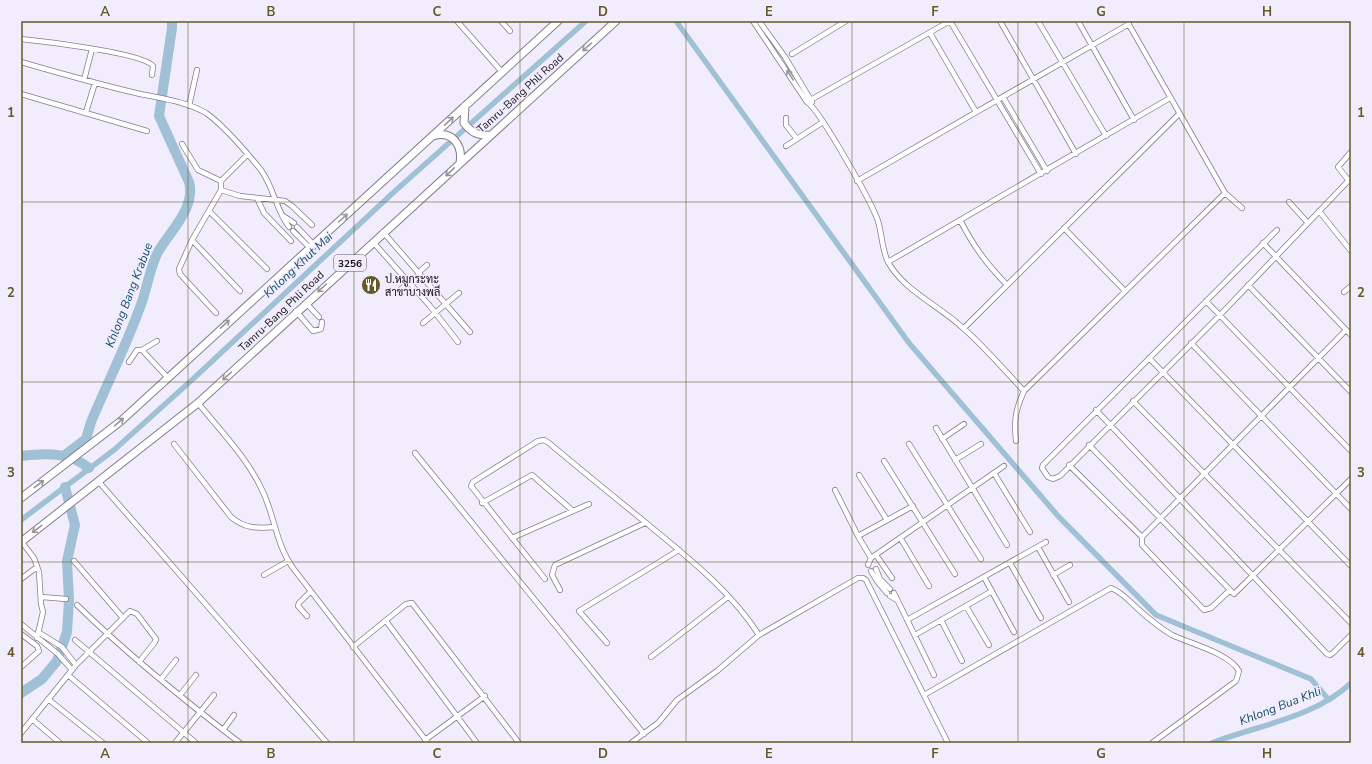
<svg xmlns="http://www.w3.org/2000/svg" width="1372" height="764" font-family="'Nunito Sans',Sarabun,sans-serif">
<style>
.lines{fill:none;stroke-linecap:round;stroke-linejoin:round}
.canal{stroke:#9fc0d5;stroke-width:5.5}
.river{stroke:#9fc0d5;stroke-width:10}
.minor-casing{stroke:#827d8e;stroke-width:6}
.primary-casing{stroke:#827d8e;stroke-width:9}
.minor{stroke:#fff;stroke-width:4.5}
.primary{stroke:#fff;stroke-width:7}
.oneway{stroke:#979699}
.grid{fill:none;stroke:#635926;stroke-width:1;stroke-opacity:0.55}
.labels{text-anchor:middle;stroke-width:3;stroke-linejoin:round;paint-order:stroke}
.shield{fill:#f2edfd;stroke:#595660;stroke-width:1}
.shield-label{font-size:10px;font-weight:bold;fill:#17151c}
.street-label{font-size:11px;fill:#17151c;stroke:#f2edfd}
.poi-label{font-size:11px;fill:#17151c;stroke:#f2edfd;text-anchor:start}
.water-label{font-size:12px;font-style:italic;fill:#104c69;stroke:#f2edfd}
.neatline{fill:none;stroke:#635926;stroke-width:1.5}
.grid-label{font-size:13px;text-anchor:middle;font-weight:bold;fill:#635926}
</style>
<rect width="100%" height="100%" fill="#f2edfd"/>
<g class="lines">
<path class="canal" d="M676 21 909 343 1058 516 1156 615 1311 679 1329 700
M21 520 114 450 193 379 395 191 586 21
M1212 743C1258 725 1314 718 1351 683"/>
<path class="river" d="M65 455 86 439 91 422C107 384 125 348 139 310 147 291 149 269 158 252 170 231 196 208 189 182L159 116 172 28V21
M21 456C46 453 69 452 89 468
M21 693 42 679 57 661 67 632 69 600 67 561 75 525 65 487"/>
<g class="minor-casing">
<path id="minor" d="M457 21 502 72
M501 21 510 31
M753 21 807 102C820 110 872 203 878 221 882 234 882 250 888 262 904 291 940 306 963 328 985 347 1004 370 1024 391 1015 411 1014 420 1016 441
M759 21 785 57 812 102
M950 21 1041 174
M1000 21 1076 154
M1038 21 1106 136
M1078 21 1134 120
M1128 23 1225 193 1242 208
M930 33 976 112
M21 39C41 41 144 53 153 66L152 75
M792 54 846 21
M21 62C59 73 97 84 136 93 158 98 186 101 206 113 223 125 248 154 261 170 274 188 276 210 289 227
M84 80 92 49
M21 94 147 131
M1003 97 1047 171
M807 102 950 21
M189 106 197 70
M86 112 95 83
M786 118V125L797 139
M182 144 198 170 221 181V190L192 240 179 269 180 274 216 313
M786 146 823 122
M221 181 247 155
M857 181 1129 24
M1349 181 1338 167 1351 152
M221 190 240 196 285 201 292 206 312 225
M257 198 264 213 291 241
M1289 202 1308 223
M209 211 267 269
M1319 211 1351 251
M282 215 294 223
M960 220C974 247 986 263 1007 285
M297 227 314 245
M1064 228 1125 291
M1277 230 1043 465 1042 468 1048 477 1053 479 1060 476 1220 315 1351 178
M293 231 310 248
M383 232 470 332
M192 240 240 291
M373 242 430 306 458 342
M1263 243 1351 335
M888 262 1170 98
M418 273 427 265
M1248 285 1351 392
M399 291 409 282
M1344 292 1351 286
M1206 301 1351 451
M306 303 319 317
M296 311 313 331 321 329 322 322
M423 323 459 293
M964 328 1179 114
M1191 343 1351 509
M142 350 168 378
M1149 358 1351 566
M129 362 137 350H142L157 341
M1024 391 1225 193
M1133 401 1351 623
M198 403C220 430 249 460 263 492 275 518 276 544 293 568L428 743
M1096 410 1327 654 1330 655 1333 653 1351 635
M936 428 1007 545
M942 439 964 424
M174 444 231 517C244 528 257 529 274 527
M909 444 981 559
M1089 445 1234 594 1351 479
M415 453 644 734
M955 460 981 444
M884 461 955 574
M1069 465 1142 537
M994 473 1030 532
M859 475 887 520
M99 482 327 743
M835 490 858 536 871 558
M482 503 532 475 573 511
M858 536 913 506
M512 538 589 504
M901 539 929 586
M21 541 34 558 39 572 41 604 43 612 37 638
M1038 547 1069 602
M876 555 892 578
M74 561 123 618
M1010 563 1041 618
M868 565 871 558 1004 466
M876 569 880 579 890 589
M871 571 877 581 887 593
M264 575 288 561
M1053 575 1070 565
M984 577 1014 632
M21 579 37 567
M545 579 471 486 473 482 538 441 544 440 549 443C581 470 613 496 645 522 686 556 730 590 759 635
M560 590 552 575 555 565 645 523
M1229 591 1211 608 1204 610 1142 545V537L1346 330
M894 593 934 675
M890 596 897 600
M42 597 66 599
M77 605C128 655 184 700 240 743
M966 606 989 645
M307 616 298 606 299 603 310 592
M907 620 1046 542
M941 620 962 661
M386 621 477 743
M21 624 58 654 72 670
M38 632 62 647 76 665
M21 634 37 646 39 651 21 667
M915 635 992 591
M75 640 196 743
M607 643 579 611 679 550
M353 647 406 604 412 603 519 743
M651 657 728 597
M68 675 148 743
M161 679 176 660
M180 695 196 675
M924 695 1111 588C1122 592 1129 601 1138 609 1148 618 1160 628 1172 635 1191 644 1229 653 1239 671L1236 681 1152 743
M48 699 103 743
M32 719 60 743
M223 730 234 715
M21 733 76 665 130 611 137 614 156 639 155 642 139 662
M425 740 485 696
M175 743 214 695
M631 743 658 723 677 700 717 671 759 635 858 578H863L866 580 948 743"/>
</g>
<g class="primary-casing">
<path id="primary" d="M465 106 464 123C472 133 478 136 491 135
M433 136C452 130 463 145 460 163
M21 498 121 421 558 21
M21 542 198 403 616 21"/>
</g>
<use href="#minor" class="minor"/>
<use href="#primary" class="primary"/>
</g>
<defs><path id="oneway-shaft" d="M-6 0H5M1.5-3L5.5 0L1.5 3" fill="none" stroke-width="1.6" stroke-linecap="round" stroke-linejoin="round"/></defs>
<g class="oneway">
<use href="#oneway-shaft" transform="translate(587 47) rotate(138)"/>
<use href="#oneway-shaft" transform="translate(790 75) rotate(-122)"/>
<use href="#oneway-shaft" transform="translate(449 121) rotate(-43)"/>
<use href="#oneway-shaft" transform="translate(450 172) rotate(137)"/>
<use href="#oneway-shaft" transform="translate(343 218) rotate(-42)"/>
<use href="#oneway-shaft" transform="translate(322 288) rotate(138)"/>
<use href="#oneway-shaft" transform="translate(225 324) rotate(-43)"/>
<use href="#oneway-shaft" transform="translate(227 376) rotate(138)"/>
<use href="#oneway-shaft" transform="translate(119 422) rotate(-41)"/>
<use href="#oneway-shaft" transform="translate(39 484) rotate(-37)"/>
<use href="#oneway-shaft" transform="translate(37 529) rotate(143)"/>
</g>
<path class="grid" d="M188 21V743M354 21V743M520 21V743M686 21V743M852 21V743M1018 21V743M1184 21V743M21 202H1351M21 382H1351M21 562H1351"/>
<defs>
<g id="restaurant-disc" transform="scale(1)"><circle r="9.5" fill="#635926" stroke="#f2edfd"/><path d="M-5-6h1v4h1v-4h1v4h1v-4h1v5L-1.5 .5V6h-2V.5L-5-1ZM5-6V6H3V1.5H1.5Q1.5-4 5-6Z" fill="#fff"/></g>
</defs>
<g fill-rule="evenodd">
<use href="#restaurant-disc" x="371" y="285"/>
</g>
<g class="labels">
<rect class="shield" x="334" y="255" width="32" height="16" rx="3"/>
<g class="shield-label">
<text x="350" y="267">3256</text>
</g>
<g class="street-label">
<text transform="translate(520 93) rotate(-42)" y="4">Tamru-Bang Phli Road</text>
<text transform="translate(281 311) rotate(-43)" y="4">Tamru-Bang Phli Road</text>
</g>
<g class="poi-label">
<text x="385" y="283">ป.หมูกระทะ<tspan x="385" dy="13">สาขาบางพลี</tspan></text>
</g>
<g class="water-label">
<text transform="translate(298 265) rotate(-43)" y="4">Khlong Khut Mai</text>
<text transform="translate(129 295) rotate(-69)" y="4">Khlong Bang Krabue</text>
<text transform="translate(1280 706) rotate(-21)" y="4">Khlong Bua Khli</text>
</g>
</g>
<rect width="1372" height="764" fill="none" stroke="#f2edfd" stroke-width="44"/>
<rect x="22" y="22" width="1328" height="720" class="neatline"/>
<g class="grid-label">
<text x="105" y="16">A</text>
<text x="271" y="16">B</text>
<text x="437" y="16">C</text>
<text x="603" y="16">D</text>
<text x="769" y="16">E</text>
<text x="935" y="16">F</text>
<text x="1101" y="16">G</text>
<text x="1267" y="16">H</text>
<text x="11" y="117">1</text>
<text x="1361" y="117">1</text>
<text x="11" y="297">2</text>
<text x="1361" y="297">2</text>
<text x="11" y="477">3</text>
<text x="1361" y="477">3</text>
<text x="11" y="657">4</text>
<text x="1361" y="657">4</text>
<text x="105" y="758">A</text>
<text x="271" y="758">B</text>
<text x="437" y="758">C</text>
<text x="603" y="758">D</text>
<text x="769" y="758">E</text>
<text x="935" y="758">F</text>
<text x="1101" y="758">G</text>
<text x="1267" y="758">H</text>
</g>
</svg>
